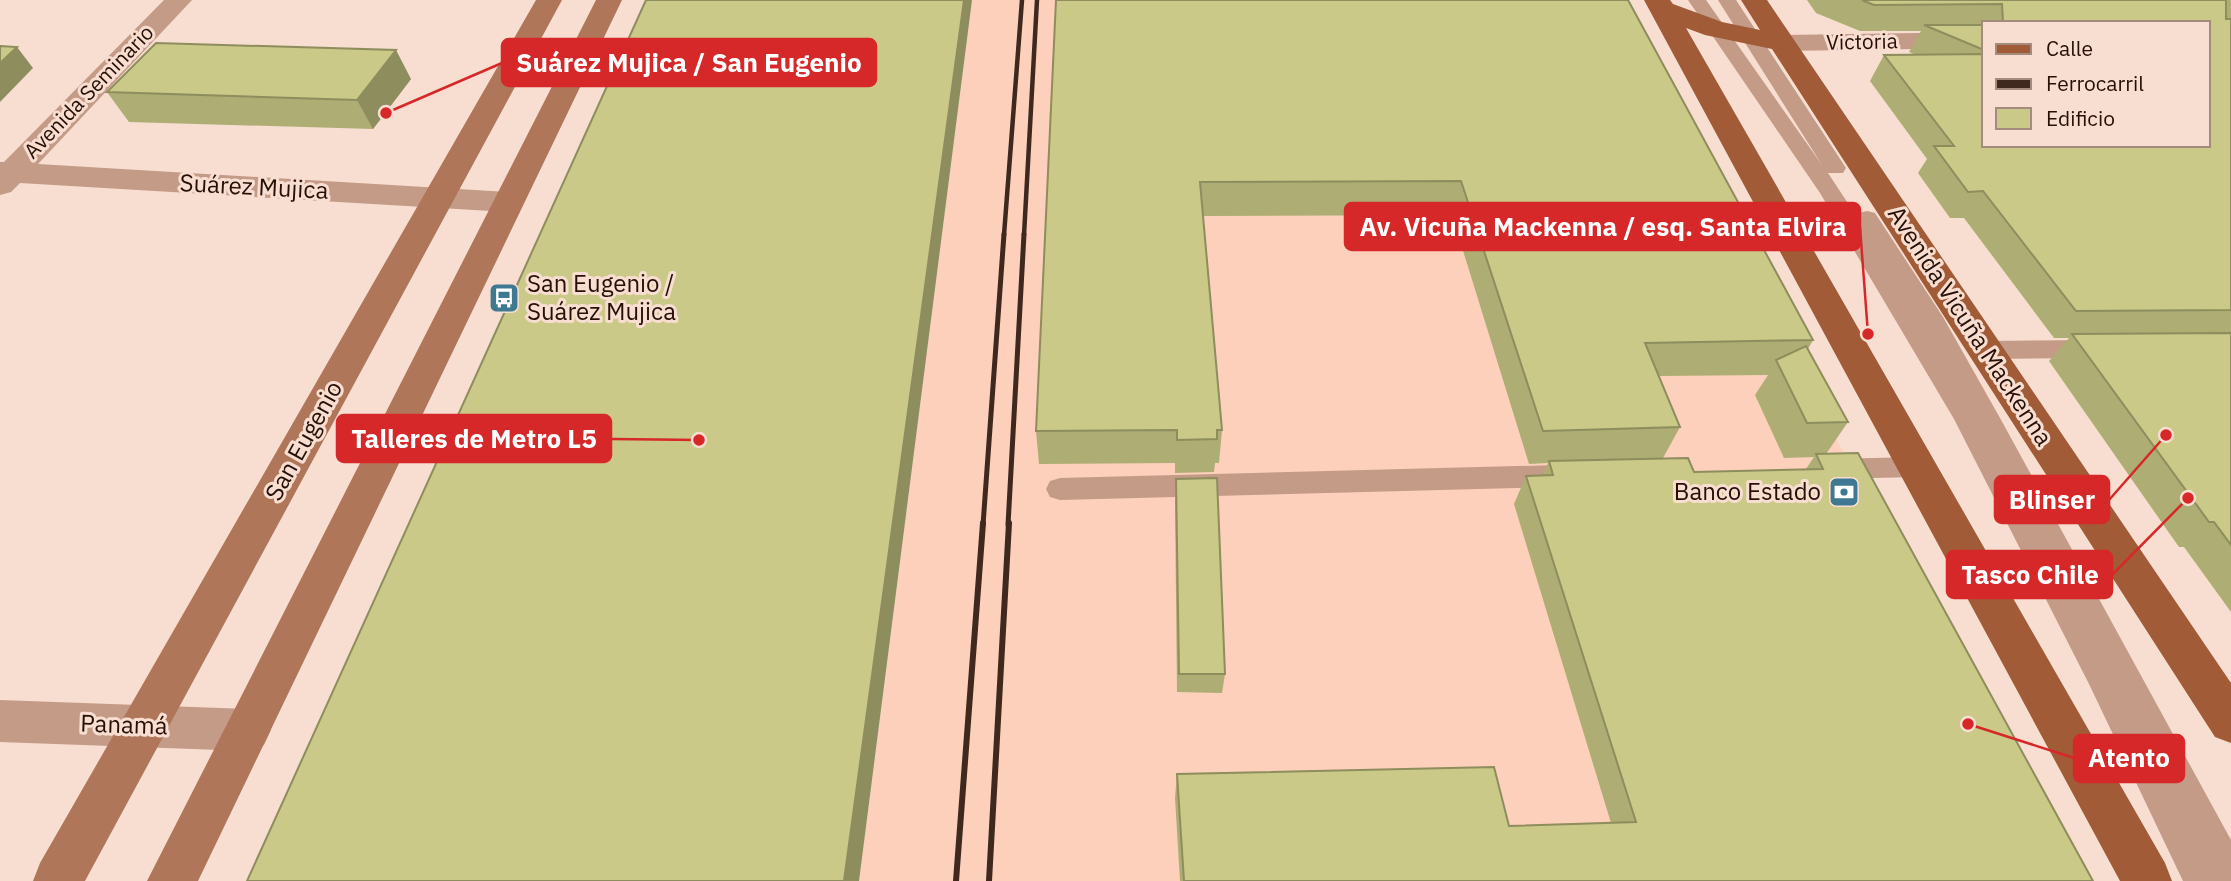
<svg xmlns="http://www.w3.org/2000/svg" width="2231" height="881" font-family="'IBM Plex Sans',sans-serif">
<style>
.built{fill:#fcd0bb}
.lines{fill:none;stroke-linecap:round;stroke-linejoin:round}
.service{fill:#c39b87;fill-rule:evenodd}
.minor{fill:#c39b87;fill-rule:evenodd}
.secondary{fill:#b0765a;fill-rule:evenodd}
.primary{fill:#a15b37;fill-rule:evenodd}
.rail-far2{stroke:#3f281d;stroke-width:4.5}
.rail-far1{stroke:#3f281d;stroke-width:5}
.rail{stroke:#3f281d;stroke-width:6}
.wall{fill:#aead74;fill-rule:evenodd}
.shaded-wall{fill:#8d8d5e}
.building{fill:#cac987;stroke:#8d8d5e;stroke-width:2}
.labels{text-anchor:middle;stroke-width:6;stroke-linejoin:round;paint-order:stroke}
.far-street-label{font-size:21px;fill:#261005;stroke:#f8ddd1}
.street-label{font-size:24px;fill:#261005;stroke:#f8ddd1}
.poi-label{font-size:24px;fill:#261005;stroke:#f8ddd1;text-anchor:start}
.leader{fill:none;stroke:#d62828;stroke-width:2.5}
.callout-dot{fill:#d62828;stroke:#f8ddd1;stroke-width:2.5}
.callout{fill:#d62828;stroke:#d62828;stroke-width:2.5}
.callout-label{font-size:26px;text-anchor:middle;font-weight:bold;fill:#fff}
</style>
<rect width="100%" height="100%" fill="#f8ddd1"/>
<path class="built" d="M654 0H1608L2066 881H263Z"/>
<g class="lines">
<path class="service" d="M1688 0H1706L1822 165 1718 0H1736L1846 168 1843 173H1828L1857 217 1859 213 1867 211 1875 213 1943 317 2000 418 2231 840V881H2183L2089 684 1954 419 1820 193Z
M2093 340 2102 343 2105 349 2102 355 2093 358 1987 359 1978 356 1975 350 1978 344 1987 341Z
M1916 457 1925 460 1929 467 1925 474 1916 477 1832 479 1823 476 1819 469 1823 462 1832 459Z
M1559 465 1569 469 1572 476 1569 483 1559 487 1060 500 1050 497 1046 489 1050 481 1060 478Z"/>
<path class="minor" d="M164 0H192L38 164 508 192 519 195 524 202 519 209 508 212 20 183 11 192 0 195V162H4Z
M1984 32V48L1783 51 1773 49 1769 43 1773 37 1783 35Z
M0 700 248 709 264 715 271 730 264 745 248 751 0 742Z"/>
<path class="secondary" d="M536 0H562L85 881H33L40 863Z
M596 0H622L198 881H147Z"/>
<path class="primary" d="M1644 0H1670L1673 4 1722 22 1760 30 1741 0H1767L2231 683V743L2215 737 1772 49 1705 35 1686 28 2165 863 2172 881H2120Z"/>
<path class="rail-far2" d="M1004 235 1022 0
M1024 235 1037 0"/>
<path class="rail-far1" d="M983 525 1004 234
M1008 525 1024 234"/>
<path class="rail" d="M956 881 983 523
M989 881 1009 523"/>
</g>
<path class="wall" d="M1056 0H1628L1813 340 1808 349 1848 422 1826 454 2093 881H1180L1175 798 1177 774 1509 826 1611 823 1514 504 1526 476 1543 475 1548 463 1529 464 1452 215 1203 216 1222 430 1219 463H1215L1214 472 1175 473V463L1039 464 1036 431ZM1768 375 1755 395 1784 458 1814 457 1806 469 1694 472 1663 458 1680 427 1659 376Z
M1807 0H2231V612L2184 547H2179L2049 361 2069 338H2054L1964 218H1950L1918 173 1927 159 1870 81 1884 55H1916L1909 52 1921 31H1860L1816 13ZM1984 23H2208L1984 145Z
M411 79 373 129 129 122 107 92Z
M1176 479 1225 674 1222 693 1177 692 1175 500Z"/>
<path class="shaded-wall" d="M964 0H972L859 881H844Z
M17 47 33 68 0 102V63Z
M396 50 411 79 373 129 357 100Z"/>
<path class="building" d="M646 0H964L844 881H247Z
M1056 0H1628L1813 340 1645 343 1680 427 1543 431 1461 181 1200 182 1222 430H1217V439L1177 440V430L1036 431Z
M1862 0H2226V19H2231V310L2076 311 1983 191 1968 192 1934 146H1954L1884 55 1984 54V145H2208V23H2002L2003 22 2002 4 1874 5Z
M1924 25H1984V50Z
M156 43 396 50 357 100 107 92Z
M0 46 17 47 0 63Z
M2231 333V545L2214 522H2209L2072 334Z
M1806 346 1848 422 1807 423 1776 360Z
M1858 453 2093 881H1184L1177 774 1494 767 1509 826 1636 822 1526 476 1553 475 1549 461 1688 458 1694 472 1823 469 1816 454Z
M1217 478 1225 674H1179L1176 479Z"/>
<defs>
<g id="bus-square" transform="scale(1.575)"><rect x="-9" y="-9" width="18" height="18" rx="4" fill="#3e7991" stroke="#f8ddd1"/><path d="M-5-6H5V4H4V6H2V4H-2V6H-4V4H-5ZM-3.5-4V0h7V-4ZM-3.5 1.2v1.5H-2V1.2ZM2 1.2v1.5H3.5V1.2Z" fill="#fff"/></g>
<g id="bank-square" transform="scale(1.575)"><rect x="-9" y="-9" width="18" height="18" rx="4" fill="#3e7991" stroke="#f8ddd1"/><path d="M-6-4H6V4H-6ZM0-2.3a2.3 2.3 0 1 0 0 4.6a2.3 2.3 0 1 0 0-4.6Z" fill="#fff"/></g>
</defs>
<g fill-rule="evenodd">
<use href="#bus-square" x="504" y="298"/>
<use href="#bank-square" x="1844" y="492"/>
</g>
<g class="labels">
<g class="far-street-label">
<text transform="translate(1862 42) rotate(-1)" y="7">Victoria</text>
<text transform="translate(89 92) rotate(-46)" y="7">Avenida Seminario</text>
</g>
<g class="street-label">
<text transform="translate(254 187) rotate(3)" y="8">Suárez Mujica</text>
<text transform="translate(1970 326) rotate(57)" y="8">Avenida Vicuña Mackenna</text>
<text transform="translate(304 441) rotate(-61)" y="8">San Eugenio</text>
<text transform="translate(124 725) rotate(2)" y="8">Panamá</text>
</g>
<g class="poi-label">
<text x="527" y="292">San Eugenio /<tspan x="527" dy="28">Suárez Mujica</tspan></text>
<text x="1821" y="500" text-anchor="end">Banco Estado</text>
</g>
</g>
<path class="leader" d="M386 113L502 63M1868 334L1860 227M699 440L611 439M2166 435L2109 500M2188 498L2112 575M1968 724L2074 758"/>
<g class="callout-dot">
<circle cx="386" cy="113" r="7"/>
<circle cx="1868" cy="334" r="7"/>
<circle cx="699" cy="440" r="7"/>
<circle cx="2166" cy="435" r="7"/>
<circle cx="2188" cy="498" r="7"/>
<circle cx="1968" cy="724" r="7"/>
</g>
<g class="callout">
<rect x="502" y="39" width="374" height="47" rx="7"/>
<rect x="1345" y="203" width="515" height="47" rx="7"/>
<rect x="337" y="415" width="274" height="47" rx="7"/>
<rect x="1995" y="476" width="114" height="47" rx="7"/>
<rect x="1947" y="551" width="165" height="47" rx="7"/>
<rect x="2074" y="735" width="110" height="47" rx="7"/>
</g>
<g class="callout-label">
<text x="689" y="72">Suárez Mujica / San Eugenio</text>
<text x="1603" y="236">Av. Vicuña Mackenna / esq. Santa Elvira</text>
<text x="474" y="448">Talleres de Metro L5</text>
<text x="2052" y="509">Blinser</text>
<text x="2030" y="584">Tasco Chile</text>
<text x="2129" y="767">Atento</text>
</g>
<rect x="1982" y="21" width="228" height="126" fill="#f8ddd1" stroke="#a48b7f" stroke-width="2"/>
<rect x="1996" y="44" width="35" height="10" fill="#a15b37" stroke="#a48b7f" stroke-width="2"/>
<text x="2046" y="56" font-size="21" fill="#261005">Calle</text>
<rect x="1996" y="79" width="35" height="10" fill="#3f281d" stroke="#a48b7f" stroke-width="2"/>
<text x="2046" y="91" font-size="21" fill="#261005">Ferrocarril</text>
<rect x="1996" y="108" width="35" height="21" fill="#cac987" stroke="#a48b7f" stroke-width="2"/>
<text x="2046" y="126" font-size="21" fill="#261005">Edificio</text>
</svg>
